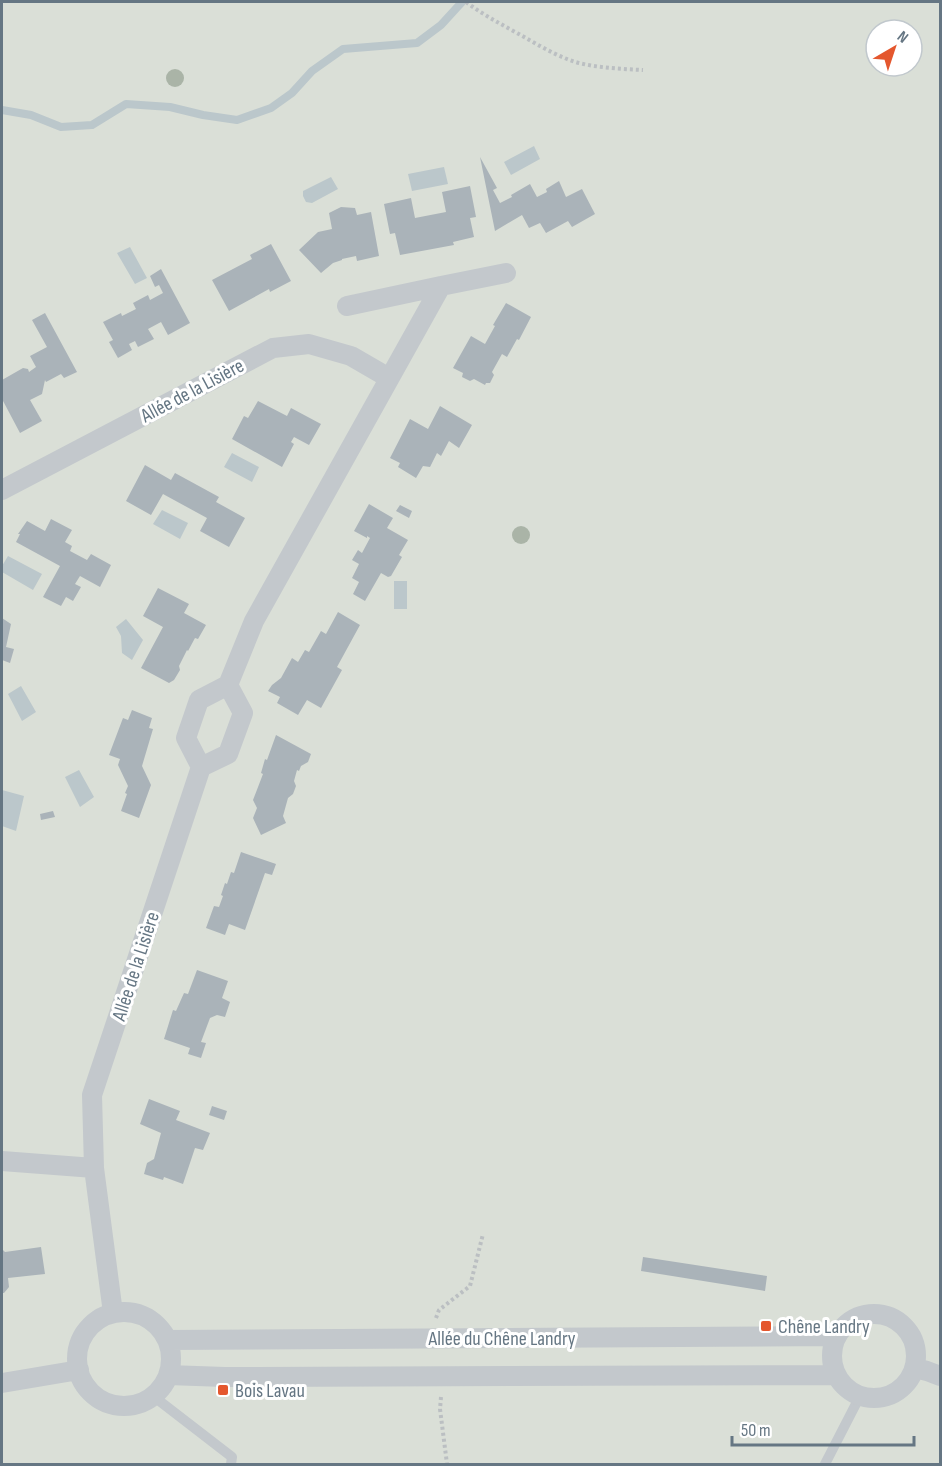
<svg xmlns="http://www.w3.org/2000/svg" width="942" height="1466" font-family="'Sofia Sans Condensed',sans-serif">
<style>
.green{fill:#dadfd7;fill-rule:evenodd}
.water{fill:#bbc7cb}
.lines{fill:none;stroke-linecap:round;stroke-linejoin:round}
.stream{stroke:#bbc7cb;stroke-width:8}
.building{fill:#aab3b9}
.path{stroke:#bbbfc2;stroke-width:4;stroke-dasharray:3 3;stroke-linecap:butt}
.lane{stroke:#c3c8cc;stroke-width:10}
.street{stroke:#c3c8cc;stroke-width:20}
.tree{fill:#aab4a7}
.poi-dot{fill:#e4572e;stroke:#fff;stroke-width:2}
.labels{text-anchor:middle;stroke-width:6;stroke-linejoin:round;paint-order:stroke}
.street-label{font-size:20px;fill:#657683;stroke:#fff}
.poi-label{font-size:20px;fill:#657683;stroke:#fff;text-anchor:start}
</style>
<rect width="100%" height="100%" fill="#fafaf8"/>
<path class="green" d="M2 2H940V1464H2ZM876 30H912V66H876Z"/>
<path class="water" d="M534 146 540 159 511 175 504 162Z
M444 167 448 184 412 191 408 174Z
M331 177 338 189 312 203 306 202 303 196V191Z
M130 247 147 278 135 284 117 253Z
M232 453 259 467 252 482 224 467Z
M162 510 188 523 180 539 153 524Z
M8 556 42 574 33 590 2 572V566Z
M394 581H407V609H394Z
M126 619 143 640 132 660 122 653 121 636 116 627Z
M21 686 36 712 22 721 8 694Z
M79 770 94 797 80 807 65 777Z
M2 790 24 796 16 831 2 826Z"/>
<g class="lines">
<path class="stream" d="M2 110 31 115 61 127 92 125 126 104 170 107 203 115 237 120 271 108 292 93 312 71 343 49 417 43 441 25 462 2"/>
</g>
<path class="building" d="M480 157 497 188 493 190 500 203 512 197 511 195 530 184 537 197 547 192 546 189 559 181 566 197 582 189 595 214 572 227 568 221 546 233 540 223 529 228 522 215 495 231Z
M470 186 476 217 470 218 474 237 453 242 454 245 400 255 395 233 390 234 384 204 411 198 415 218 446 212 442 192Z
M341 207 355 208 357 215 371 212 379 256 357 261 356 256 342 259V260L333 263 321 273 299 250 318 232 332 229 329 213Z
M271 244 291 281 270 292 269 289 229 311 212 280 252 259 250 255Z
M161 269 190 323 168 335 161 322 148 329 154 339 138 347 135 341 129 344 132 350 118 358 109 342 113 340 103 322 121 313 122 316 136 309 133 303 148 295 150 300 163 293 159 285 155 287 150 276Z
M506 303 531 317 519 340 517 339 507 357 502 354 492 372 494 375 490 383H486L485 385 474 379 470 381 462 377 463 373 453 368 471 336 485 344 495 326 493 325Z
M45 313 77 372 64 378 61 374 46 382 45 380 42 394 30 400 42 421 20 433 2 399V380L23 368 28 369 29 372 36 367 30 356 47 347 32 320Z
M258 401 287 416 291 408 321 424 309 445 294 437 291 442 294 444 282 467 232 439 244 416 248 418Z
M440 406 472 425 459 448 449 441 441 456 437 453 430 467 423 466 416 478 398 467 400 463 390 458 410 419 428 429Z
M145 465 171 480 175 473 219 497 216 502 245 518 229 547 200 531 207 518 163 494 151 515 126 501Z
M369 504 393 518 387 528 408 540 399 555 402 557 391 576 388 577 381 573 365 601 353 594 359 582 352 578 359 564 352 560 358 550 362 553 370 538 367 536V538L354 531Z
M400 505 412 511 409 518 396 511Z
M51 519 72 530 65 542 72 546 70 551 87 560 91 554 111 565 100 587 80 576 75 584 81 587 73 601 66 597 61 606 43 597 60 566 16 542 20 534H18L27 521 45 531Z
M158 588 189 604 184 613 206 625 198 639 195 638 188 651 187 650 179 666 180 670 174 680 169 683 141 668 163 627 143 616Z
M338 612 360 625 337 667 342 670 321 708 307 700 298 715 277 703 280 697 268 691 272 685 281 678 292 658 298 662 305 650 309 652 321 631 326 634Z
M2 618 11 624 6 647 14 649 10 663 2 660Z
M132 710 152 718 149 728 153 729 142 766 151 785 139 818 121 811 127 794 125 793 128 786 118 765 120 759 109 755 123 718 128 720Z
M276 735 311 754 308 762 301 766 299 771 297 770 294 781 296 786 293 794 288 798 283 816 286 823 261 835 253 818 257 808 253 800 263 774 261 773 265 759 267 760Z
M53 811 55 817 41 820 40 814Z
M241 852 276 864 272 875 265 873 245 930 229 924 225 935 206 928 214 906 219 907 223 896 221 895 225 883 227 884 231 872 234 873Z
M197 970 228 981 222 998 230 1002 225 1017 217 1015 210 1018 201 1042 206 1043 201 1058 188 1054 190 1048 164 1039 173 1010 176 1011 184 993 188 994Z
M149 1099 180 1111 176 1120 210 1133 203 1150 195 1148 183 1184 164 1177 163 1180 144 1174 147 1163 154 1159 161 1133 140 1124Z
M212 1106 227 1111 224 1120 209 1115Z
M41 1247 45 1274 8 1278 9 1287 4 1293H2V1249L5 1252Z
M643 1257 767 1276 765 1291 641 1271Z"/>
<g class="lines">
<path class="path" d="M466 2C482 14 499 23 517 33 537 44 557 57 579 63 600 68 622 69 643 70
M436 1318 439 1310 470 1286 483 1234
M441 1397 440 1409 447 1464"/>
<path class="lane" d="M153 1396 232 1457 231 1464
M825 1464 860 1396"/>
<path class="street" d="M441 286 506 273
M2 490 273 348 309 344 351 356 389 378
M201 767 228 754 243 713 228 685
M2 1161 94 1168
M77 1359a47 47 0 1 1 94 0a47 47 0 1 1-94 0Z
M113 1313 94 1168 92 1095 201 767 186 738 199 700 228 685 254 621 441 286 347 306
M832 1356a42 42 0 1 1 84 0a42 42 0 1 1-84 0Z
M167 1340 836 1336
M915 1368 927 1371 940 1376
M168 1375 225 1377 835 1375
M2 1383 79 1370"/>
</g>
<g class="tree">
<circle cx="175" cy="78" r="9"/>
<circle cx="521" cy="535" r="9"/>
</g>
<g class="poi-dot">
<rect x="760" y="1320" width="12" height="12" rx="3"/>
<rect x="217" y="1384" width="12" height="12" rx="3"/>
</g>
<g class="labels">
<g class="street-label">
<text transform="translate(192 390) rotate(-28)" y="7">Allée de la Lisière</text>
<text transform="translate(135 966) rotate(-72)" y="7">Allée de la Lisière</text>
<text x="502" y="1345">Allée du Chêne Landry</text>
</g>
<g class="poi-label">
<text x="778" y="1333">Chêne Landry</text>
<text x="235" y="1397">Bois Lavau</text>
</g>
</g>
<rect width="942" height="1466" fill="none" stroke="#657683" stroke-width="6"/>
<g transform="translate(894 48) rotate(39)"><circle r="28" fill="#ffffff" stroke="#c1c8cd" stroke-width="1.5"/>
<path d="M0-4.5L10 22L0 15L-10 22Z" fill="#e4572e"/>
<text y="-9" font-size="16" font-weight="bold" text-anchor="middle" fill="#657683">N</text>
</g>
<path d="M732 1436v9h182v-9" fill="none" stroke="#657683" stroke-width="3"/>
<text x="741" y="1436" font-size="18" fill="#657683" stroke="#ffffff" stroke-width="4.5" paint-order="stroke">50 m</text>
</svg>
